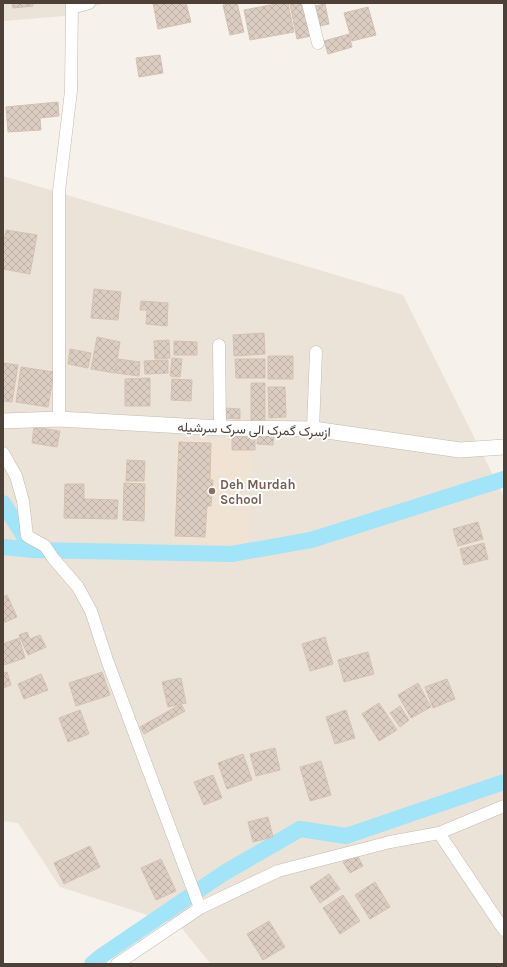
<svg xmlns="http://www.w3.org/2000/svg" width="507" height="967" font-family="Karla,Vazirmatn,sans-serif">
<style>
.residential{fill:#ebe2d8}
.education{fill:#f1e3d3}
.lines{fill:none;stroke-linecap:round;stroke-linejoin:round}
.canal{stroke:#a2e4f8;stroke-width:16}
.building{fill:url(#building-cross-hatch);stroke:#d5c1b1}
.minor-casing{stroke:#c6baaf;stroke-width:13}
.tertiary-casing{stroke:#c6baaf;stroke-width:16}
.minor{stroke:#fff;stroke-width:12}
.tertiary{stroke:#fff;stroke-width:15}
.education-dot{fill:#8d6e63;stroke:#fff;stroke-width:1.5}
.labels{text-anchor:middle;stroke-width:4;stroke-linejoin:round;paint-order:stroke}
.street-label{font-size:13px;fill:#4c4037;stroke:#fff}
.education-label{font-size:13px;font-weight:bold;fill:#785e54;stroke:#fff;text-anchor:start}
</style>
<defs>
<pattern id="building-cross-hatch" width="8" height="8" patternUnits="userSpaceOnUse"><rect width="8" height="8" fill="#dccdc2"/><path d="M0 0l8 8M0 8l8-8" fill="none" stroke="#beb1a7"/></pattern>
</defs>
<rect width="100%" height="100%" fill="#f6f1eb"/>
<path class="residential" d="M3 3H105L64 16 3 21Z
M3 176 403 295 504 497V964H211L179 925 60 887 18 823 3 821Z"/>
<path class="education" d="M175 439 252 442 248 544 172 541Z"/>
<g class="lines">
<path class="canal" d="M3 503 33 550 232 554 311 540 504 479
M3 547 33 550
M92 964 103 955 224 873 300 829 346 836 504 782"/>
</g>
<path class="building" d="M12 3H33V6L13 8Z
M153 3H186L191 22 158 29Z
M237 3 244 32 230 35 223 5Z
M281 3H288L294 32 250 40 244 10Z
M296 3H304L311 36 297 39 290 4Z
M325 4 329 24 320 26 315 6Z
M368 7 376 35 352 41 344 13Z
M349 34 352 47 328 54 324 41Z
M160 55 163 73 139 77 136 58Z
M58 102 59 116 40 118 41 130 8 132 6 107Z
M6 230 37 235 30 274 3 269V247Z
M94 289 121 292 118 320 91 318Z
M141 301 168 303 167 326 146 324 147 310H140Z
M264 333 265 354 234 356 233 335Z
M97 337 120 342 115 373 91 369Z
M169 340 170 358 155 359 154 341Z
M174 341 197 342V355H174Z
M70 349 91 353 88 368 68 364Z
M268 356H293V379H268Z
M172 358 182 359 180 377 170 376Z
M118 359 140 362 139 376 116 373Z
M235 359H265V378H236Z
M168 360V373L145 374 144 361Z
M3 363 18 365 12 402 3 401Z
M21 367 54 372 48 407 16 402Z
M150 378V406H125V379Z
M172 379 192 380 191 401 171 400Z
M251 383H265V421H251Z
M268 387H285L286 417 269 418Z
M225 408 240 409V419L225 418Z
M34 427 60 431 57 447 32 443Z
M258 433 274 434 273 445 257 444Z
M232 436H255V450H232Z
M179 442 211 443 210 480H213L211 506H207L205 537 175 536Z
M127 460 145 461 144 481H126Z
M124 483 145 484 144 521 123 520Z
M65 484H84V499L118 500 117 519 64 518Z
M478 522 483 539 458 546 453 529Z
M484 543 488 559 464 565 460 549Z
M7 595 17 617 3 623V597Z
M27 632 30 639 40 635 46 647 28 655 19 635Z
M325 637 333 664 310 671 302 644Z
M19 638 25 658 4 665 3 644Z
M368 652 374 674 344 682 338 660Z
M7 672 11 685 3 688V673Z
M102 672 110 695 76 706 69 683Z
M41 674 48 690 24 699 18 684Z
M181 678 186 703 168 707 162 682Z
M447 679 455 699 433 708 425 687Z
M418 683 431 707 411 718 398 695Z
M379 703 397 730 379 741 362 714Z
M181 704 185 711 144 734 140 727Z
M400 706 409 720 400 727 390 713Z
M80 710 89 734 68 742 59 718Z
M346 710 355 738 335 744 326 717Z
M275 748 280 770 256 776 250 754Z
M243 754 252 780 227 789 218 763Z
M321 761 331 795 310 801 300 767Z
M213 775 222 798 204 805 194 782Z
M268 817 273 837 253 842 248 822Z
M90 846 100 867 64 884 54 863Z
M357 855 363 866 350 873 343 862Z
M161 859 176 891 156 900 141 868Z
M329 874 340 889 320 903 310 887Z
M375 882 390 907 370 919 355 895Z
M343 895 360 921 340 934 323 908Z
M269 921 285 947 263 960 247 934Z"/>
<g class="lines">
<g class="minor-casing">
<path id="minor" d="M308 3 318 43
M72 8 89 3
M219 345 220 428
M59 419V191L71 91 72 3
M313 429 316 352
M3 453 16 476 23 501 27 536 45 546 53 558 78 587 91 611 107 660 200 908
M439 833 504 930
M117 964 200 908 278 871 390 842 439 833 504 806"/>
</g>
<g class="tertiary-casing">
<path id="tertiary" d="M3 421 59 419 220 428 313 429 460 450 504 447"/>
</g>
<use href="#minor" class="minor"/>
<use href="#tertiary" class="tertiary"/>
</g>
<circle class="education-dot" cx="212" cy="491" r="4"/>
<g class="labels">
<g class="street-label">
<text transform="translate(254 429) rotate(2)" y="5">ازسرک گمرک الی سرک سرشیله</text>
</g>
<g class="education-label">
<text x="220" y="489">Deh Murdah<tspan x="220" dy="15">School</tspan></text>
</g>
</g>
<rect width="507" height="967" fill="none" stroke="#4c4037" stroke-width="8"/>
</svg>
